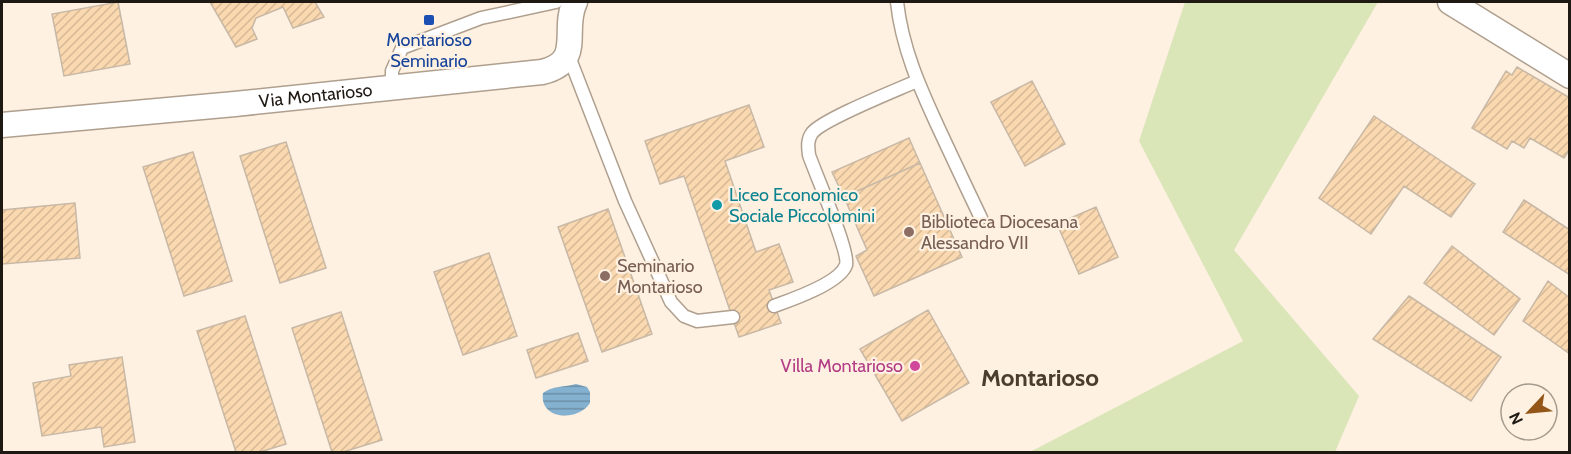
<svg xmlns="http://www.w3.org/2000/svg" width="1571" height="454" font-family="Cabin,sans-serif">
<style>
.grass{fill:#dae5b8}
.water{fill:url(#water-rules)}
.building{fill:url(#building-hatch);stroke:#c8b8a6;stroke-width:1.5}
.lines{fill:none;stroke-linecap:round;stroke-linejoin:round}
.lane-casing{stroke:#af9f8e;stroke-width:15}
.street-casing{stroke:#af9f8e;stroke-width:27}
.lane{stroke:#fff;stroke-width:12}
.street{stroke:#fff;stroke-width:24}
.transit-dot{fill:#1a4fb4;stroke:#fef1e2;stroke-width:2}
.culture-dot{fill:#0f9aa8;stroke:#fef1e2;stroke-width:2}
.education-dot{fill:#8d6e63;stroke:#fef1e2;stroke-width:2}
.hotel-dot{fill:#d1479c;stroke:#fef1e2;stroke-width:2}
.labels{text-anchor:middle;stroke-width:4.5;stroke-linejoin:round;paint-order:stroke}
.transit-label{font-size:18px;fill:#164399;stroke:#fef1e2}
.street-label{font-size:18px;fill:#1f1913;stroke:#fef1e2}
.culture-label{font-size:18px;fill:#0d838f;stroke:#fef1e2;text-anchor:start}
.education-label{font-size:18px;fill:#785e54;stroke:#fef1e2;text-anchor:start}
.hotel-label{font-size:18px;fill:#b23c85;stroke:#fef1e2;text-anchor:end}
.district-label{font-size:24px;font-weight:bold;fill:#4a3d2e;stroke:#fef1e2}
</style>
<defs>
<pattern id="water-rules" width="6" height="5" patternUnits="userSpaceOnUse" patternTransform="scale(1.5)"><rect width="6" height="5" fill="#84b1cf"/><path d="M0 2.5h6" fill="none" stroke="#6b8fa7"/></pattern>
<pattern id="building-hatch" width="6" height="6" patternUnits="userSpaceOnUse" patternTransform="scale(1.5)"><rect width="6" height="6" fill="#fad8b0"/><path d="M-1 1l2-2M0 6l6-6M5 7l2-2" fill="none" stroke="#d6b996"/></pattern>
</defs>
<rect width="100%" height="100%" fill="#fef1e2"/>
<path class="grass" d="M1185 2H1378L1234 250 1359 396 1335 452H1030L1243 341 1139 141Z"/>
<path class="water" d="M576 384 587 387 590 392V403C578 422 539 420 543 393 552 386 565 387 576 384Z"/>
<path class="building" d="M118 2 130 64 64 76 52 14Z
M210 2H315L324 17 293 28 283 7 256 18 252 28 257 39 236 47Z
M1517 67 1570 98V149L1564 158 1530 138 1524 148 1512 141 1507 149 1472 128 1506 71 1512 75Z
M1032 81 1065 144 1025 166 991 102Z
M749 105 764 147 725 161 756 252 779 244 793 282 769 290 781 323 739 337 684 176 660 184 645 141Z
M1374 116 1475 184 1451 217 1404 186 1371 234 1319 198Z
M909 138 920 163 844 197 832 172Z
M286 142 326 268 280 283 240 156Z
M193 152 232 281 184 296 143 167Z
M920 163 962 257 874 296 856 256 867 250 844 197Z
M1524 200 1570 230V275L1503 232Z
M75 203 80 258 2 264V210Z
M1096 207 1118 257 1079 274 1057 224Z
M608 209 652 334 602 352 558 227Z
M1452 246 1520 299 1494 335 1424 283Z
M489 253 517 336 463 355 434 272Z
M1548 281 1570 298V354L1523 321Z
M1409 296 1501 357 1471 401 1373 339Z
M928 310 969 383 902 421 860 349Z
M341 312 382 440 343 452H332L292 328Z
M245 316 286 444 260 452H236L197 331Z
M578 333 588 361 536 378 527 350Z
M122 357 135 442 104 447 101 427 42 436 33 383 71 376 69 365Z"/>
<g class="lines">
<g class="lane-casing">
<path id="lane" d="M897 2C902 48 920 88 939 129 953 159 967 189 981 218
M568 54 625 201 671 302 684 316 697 321 733 317
M392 88V71L402 48 481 18 556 2
M774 306C791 300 840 283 846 265 850 252 815 173 809 155 808 147 807 140 812 133 823 119 897 90 917 81"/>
</g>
<g class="street-casing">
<g id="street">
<path d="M1450 2 1570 76"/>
<path id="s1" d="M2 125 235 104 542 72C585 62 561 30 575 2"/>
</g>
</g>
<use href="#lane" class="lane"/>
<use href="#street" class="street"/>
</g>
<rect class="transit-dot" x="423" y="14" width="12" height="12" rx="3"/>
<circle class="culture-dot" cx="717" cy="205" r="6"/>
<g class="education-dot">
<circle cx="909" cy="232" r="6"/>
<circle cx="605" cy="276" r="6"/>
</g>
<circle class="hotel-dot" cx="915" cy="366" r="6"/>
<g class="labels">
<g class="transit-label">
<text x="429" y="46">Montarioso<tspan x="429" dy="21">Seminario</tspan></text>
</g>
<g class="street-label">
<text dy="6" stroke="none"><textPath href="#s1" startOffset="315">Via Montarioso</textPath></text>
</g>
<g class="culture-label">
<text x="729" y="201">Liceo Economico<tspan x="729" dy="21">Sociale Piccolomini</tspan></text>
</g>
<g class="education-label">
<text x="921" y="228">Biblioteca Diocesana<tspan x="921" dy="21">Alessandro VII</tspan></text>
<text x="617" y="272">Seminario<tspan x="617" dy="21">Montarioso</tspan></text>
</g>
<g class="hotel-label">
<text x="903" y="372">Villa Montarioso</text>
</g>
<g class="district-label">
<text x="1040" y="386">Montarioso</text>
</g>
</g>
<rect width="1571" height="454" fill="none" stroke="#1f1913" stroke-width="6"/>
<g transform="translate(1529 412) rotate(244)"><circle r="28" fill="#fef1e2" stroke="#a59b8f" stroke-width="1.5"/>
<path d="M0-4.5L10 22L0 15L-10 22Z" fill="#935618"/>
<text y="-9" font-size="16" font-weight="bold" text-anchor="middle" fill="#1f1913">N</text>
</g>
</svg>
